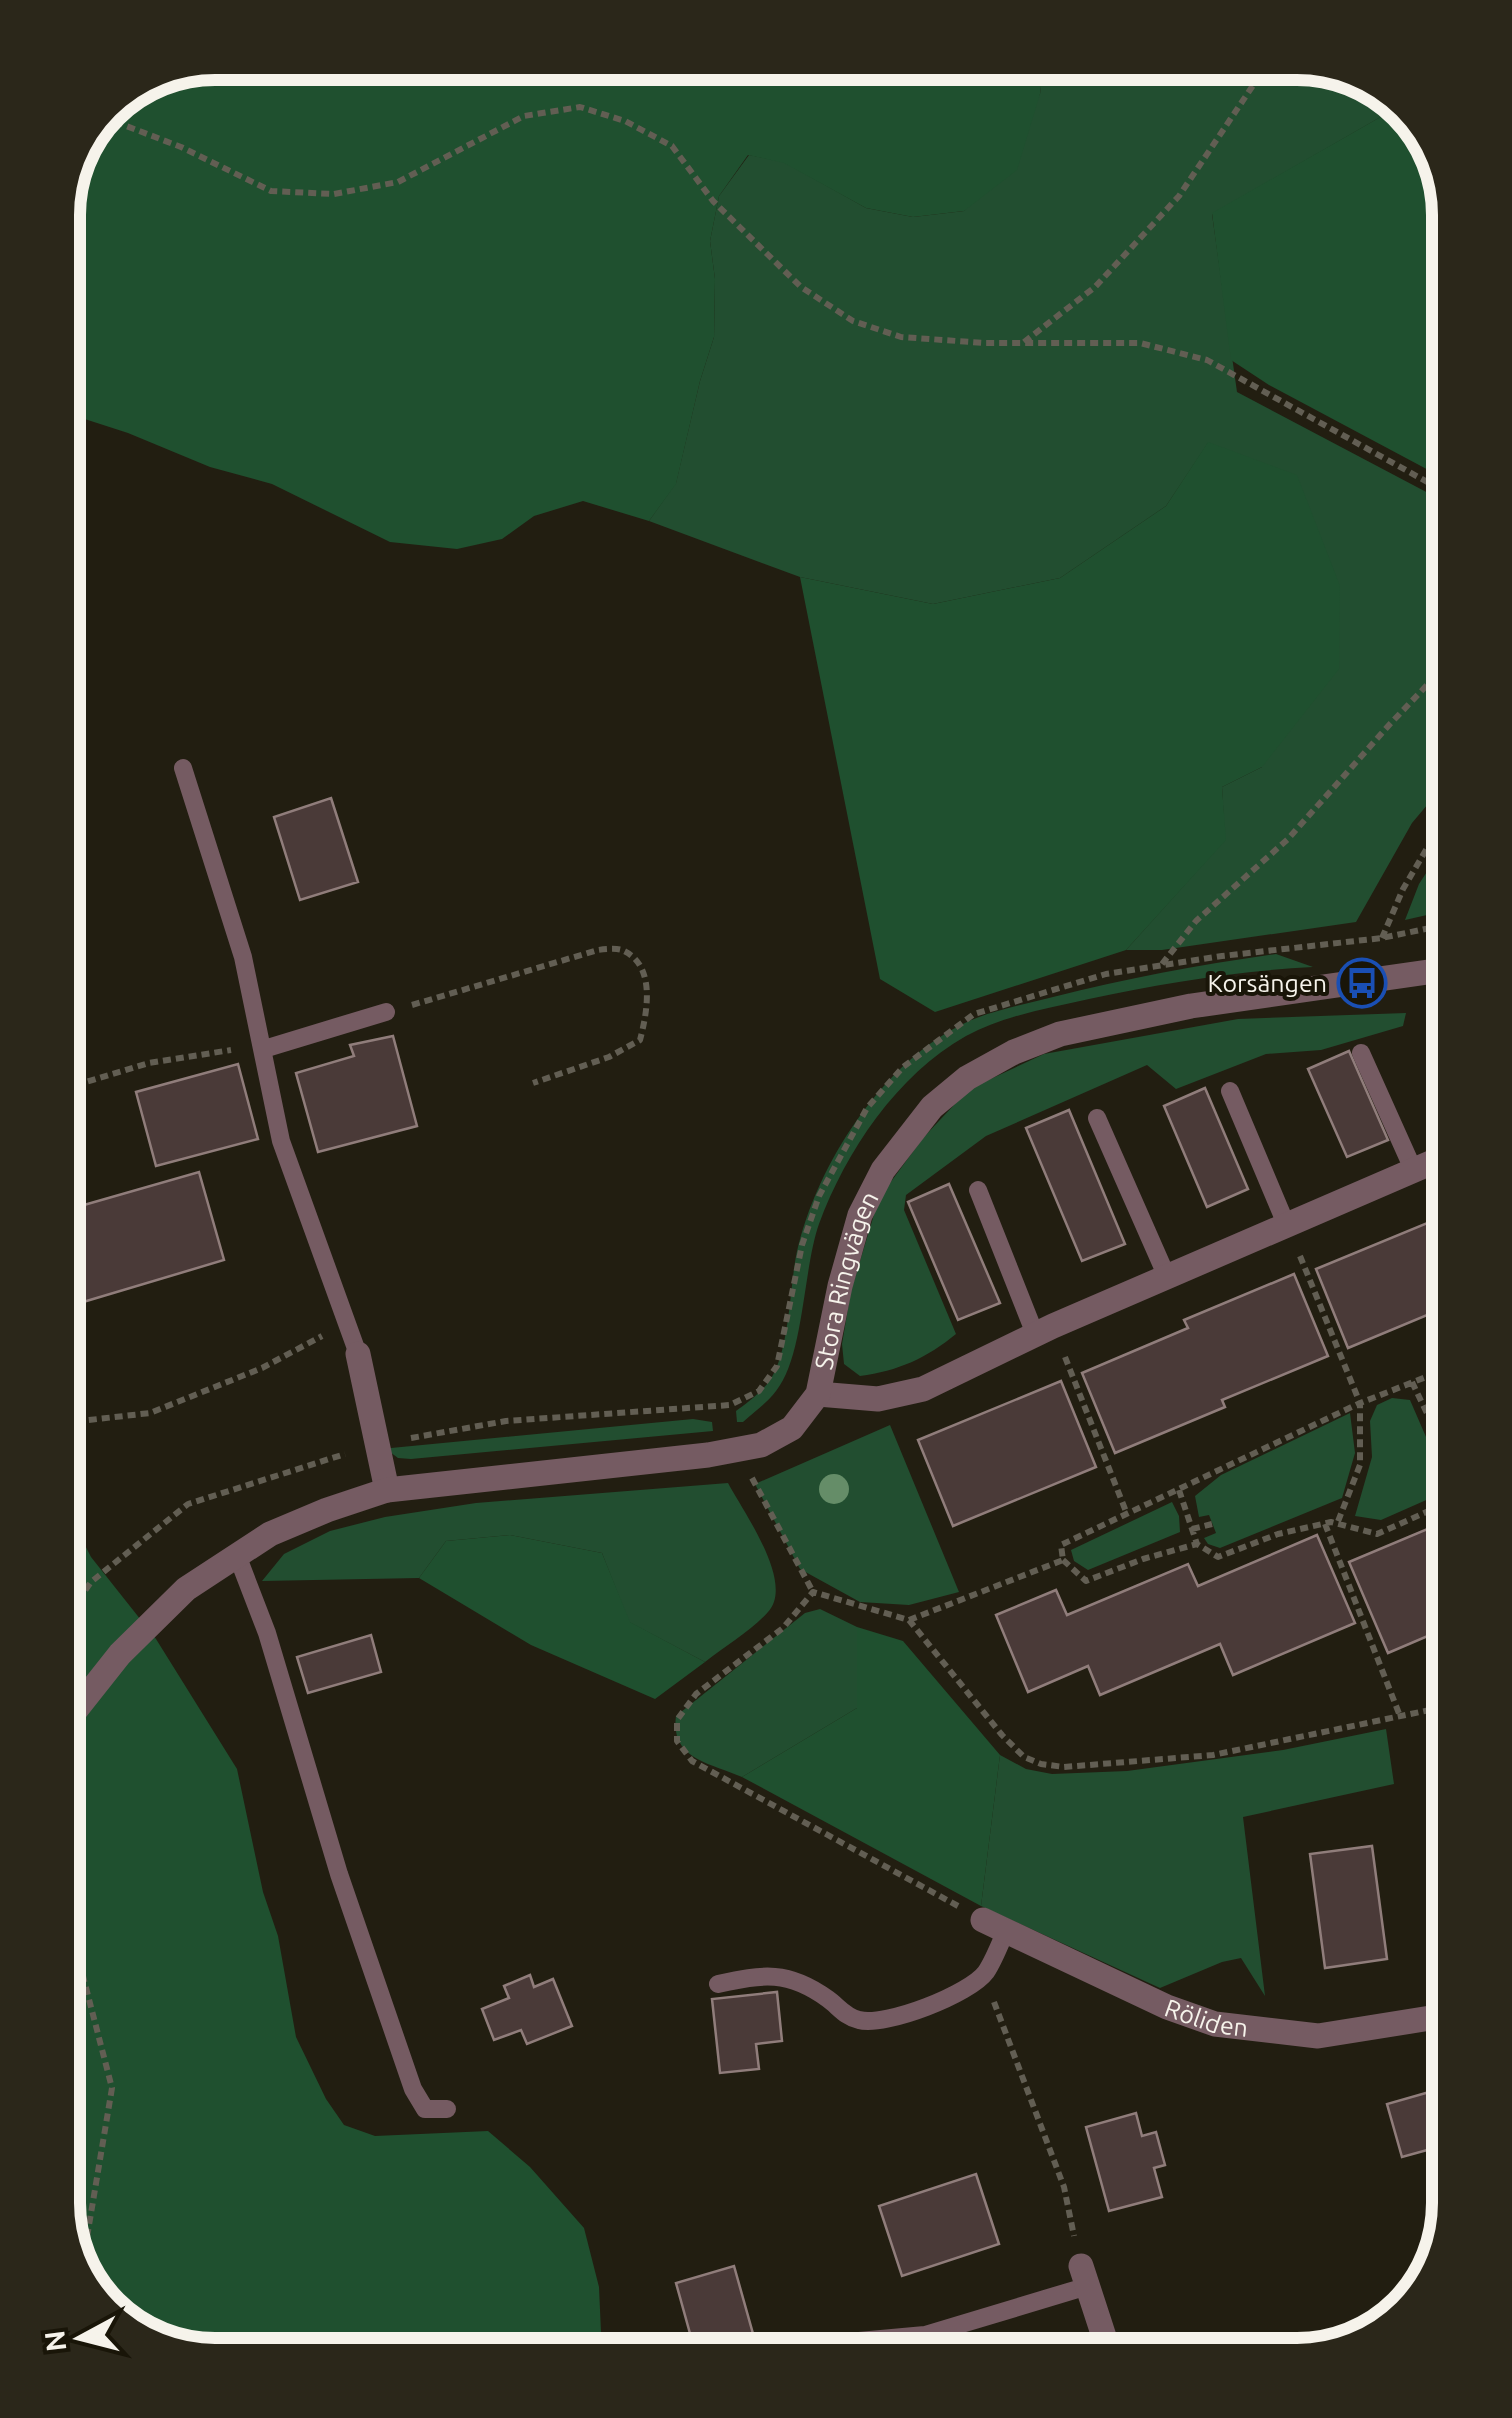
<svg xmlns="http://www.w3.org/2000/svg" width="1512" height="2418" font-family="Ubuntu,sans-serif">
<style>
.green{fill:#224e30}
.forest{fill:#1f502f}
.building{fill:#4a3a38;stroke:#907d7b;stroke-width:2.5}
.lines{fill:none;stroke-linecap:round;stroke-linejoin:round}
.path{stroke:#625e53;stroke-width:6;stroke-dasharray:8 5;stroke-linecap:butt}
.lane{stroke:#755b62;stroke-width:18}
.street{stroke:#755b62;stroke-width:25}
.tree{fill:#658d68}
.labels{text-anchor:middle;stroke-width:8;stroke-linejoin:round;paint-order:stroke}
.poi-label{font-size:25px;fill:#f6f3eb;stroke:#191508;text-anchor:end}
.street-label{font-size:25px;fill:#f6f3eb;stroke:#191508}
.rim{fill:none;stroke:#f6f3eb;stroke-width:12}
</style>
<rect width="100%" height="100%" fill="#221e11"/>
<path class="green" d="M1044 63H1307L1381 88 1398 107 1212 214 1237 392 1449 504V779L1412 823 1356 922 1162 950H1126L1225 840 1222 787 1262 767 1208 443 1166 506 1060 578 933 604 800 577 649 521 676 483 700 381 714 337 715 279 710 241 719 196 749 155 784 162 866 208 913 217 964 211 1040 94Z
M1449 838V910L1405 920 1419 884Z
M1276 954 1313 967C1237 971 1164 983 1089 999 1048 1008 1003 1016 966 1036 897 1075 846 1151 819 1224 803 1269 804 1357 776 1391 767 1403 754 1412 743 1422H737L736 1411C747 1403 762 1392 770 1380 788 1355 790 1293 795 1262 811 1174 878 1067 959 1026 987 1011 1022 1005 1053 997 1128 978 1199 965 1276 954Z
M1406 1013 1403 1026 1321 1050 1266 1054 1176 1089 1147 1065 986 1136 906 1195 904 1210 956 1334C927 1358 898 1371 860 1376L844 1364 842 1344 851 1291 879 1198 923 1138 969 1089 1044 1054 1238 1019Z
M1392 1398 1410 1400 1449 1490 1381 1520 1355 1516 1372 1457 1370 1421 1377 1405Z
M1350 1413 1355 1453 1342 1498 1220 1548 1208 1544 1204 1538 1216 1533 1209 1515 1199 1517 1195 1496 1221 1475Z
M693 1419 712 1422 713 1431 411 1459 398 1458 390 1452 391 1448Z
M890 1425 959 1592 909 1605 860 1602 800 1569 755 1484Z
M728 1483C744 1513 795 1583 768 1612 751 1631 725 1646 705 1662L629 1622 602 1553 510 1535 446 1541 419 1578 262 1581 284 1554 330 1531 385 1517 476 1503Z
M1172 1502 1179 1516 1180 1532 1088 1570 1074 1561 1071 1550Z
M820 1609 857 1627V1708L742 1777C710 1763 670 1759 676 1716L805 1613Z
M1386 1729 1394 1784 1243 1817 1265 1996 1241 1958 1222 1962 1160 1988 981 1906 1000 1755 1026 1769 1052 1774 1127 1771 1283 1750Z"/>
<path class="forest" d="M215 63H1044L1040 94 1017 170 964 211 913 217 866 208 784 163 748 155 719 196 710 241 715 279 714 337 700 381 676 484 649 521 583 501 534 516 502 539 457 549 390 542 272 484 210 467 128 433 63 412V206L108 107Z
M1398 107 1433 147 1449 215V481L1269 385 1231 360 1212 213Z
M1208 442 1297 475 1340 586 1339 669 1262 767 1222 787 1226 840 1126 950 935 1012 880 979 800 577 933 604 1060 578 1166 506Z
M63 1502 91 1557 156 1639 237 1769 263 1892 278 1936 296 2037 326 2099 344 2125 375 2136 488 2131 530 2167 584 2228 599 2287 602 2355H206L131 2330 79 2271 63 2203Z
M510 1535 602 1553 630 1622 705 1662 655 1699 531 1645 419 1578 446 1541Z
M857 1627 903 1641 1000 1755 981 1906 742 1777 857 1708Z"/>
<path class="building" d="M331 798 358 882 300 900 274 817Z
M393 1036 417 1126 318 1152 296 1073 354 1056 350 1045Z
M1349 1051 1388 1140 1347 1157 1308 1069Z
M238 1064 258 1139 156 1166 136 1092Z
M1205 1088 1248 1189 1207 1207 1164 1106Z
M1069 1110 1125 1244 1082 1261 1026 1128Z
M199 1172 224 1260 63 1308V1211Z
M949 1184 1000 1303 958 1320 908 1202Z
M1449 1214V1306L1348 1348 1316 1269Z
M1294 1274 1328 1356 1222 1400 1225 1407 1115 1453 1082 1373 1188 1328 1184 1320Z
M1061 1381 1096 1467 953 1526 918 1440Z
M1449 1520V1627L1388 1653 1349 1562Z
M1317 1535 1355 1623 1233 1675 1220 1644 1100 1695 1088 1666 1028 1692 996 1615 1056 1590 1067 1615 1188 1564 1198 1586Z
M371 1635 381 1672 308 1693 297 1657Z
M1449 1842V1937H1448L1433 1845Z
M1372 1846 1387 1959 1325 1968 1310 1854Z
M530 1975 534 1987 553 1979 572 2026 527 2044 521 2030 494 2040 482 2009 509 1998 504 1986Z
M777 1992 782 2041 756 2044 759 2069 720 2073 712 1999Z
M1447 2087 1449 2144 1402 2157 1387 2104Z
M1136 2113 1142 2136 1156 2132 1165 2165 1154 2168 1162 2197 1109 2211 1086 2127Z
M976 2174 999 2244 902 2276 879 2206Z
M734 2266 757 2348 733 2355H696L676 2283Z"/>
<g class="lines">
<path class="path" d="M103 117 181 147 271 191 334 194 398 182 524 116 580 107 625 121 672 146 713 201 801 287 853 321 901 337 985 343H1140L1207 360 1449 494
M1024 342 1095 287 1179 196 1268 63
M1382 938 1403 889 1449 811
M1162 964 1196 921 1288 839 1390 724 1449 662
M412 1005 598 950C605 949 616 948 622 950 657 965 647 1013 640 1040L609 1057 533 1083
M63 1089 149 1063 231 1050
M1300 1256 1360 1403V1465L1337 1524
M1065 1357 1127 1514
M1412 1382 1449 1459
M1430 1420 1449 1418
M63 1423 150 1413 262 1368 322 1336
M411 1438 506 1421 730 1405 759 1391 777 1366 802 1245 819 1196 867 1108 903 1067 974 1014 1106 974 1222 956 1382 938 1449 924
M752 1478 813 1592
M1179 1490 1197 1544
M1325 1524 1400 1716
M1192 1529 1212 1524
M1063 1560 1086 1581 1143 1559 1197 1544 1218 1557 1278 1534 1331 1522 1377 1534 1449 1502
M909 1620 1063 1560 1061 1545 1360 1403 1449 1368
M63 1622 91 1582 188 1504 345 1454
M63 1899 112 2088 85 2249 96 2291
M958 1906 692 1761 677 1741V1720L696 1694 783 1628 813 1592 909 1620 1002 1735 1024 1757 1041 1764 1064 1767 1213 1755 1449 1706
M994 2002 1064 2187 1074 2236"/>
<path class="lane" d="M183 768 243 957 281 1141 358 1354
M264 1049 386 1012
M1361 1053 1413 1169
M1230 1091 1286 1224
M1097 1118 1167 1277
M978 1190 1035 1334
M237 1555 267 1633 339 1874 413 2089 425 2109H447
M718 1984C763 1974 788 1970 828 1999 838 2006 845 2017 859 2020 886 2027 970 1994 986 1972 994 1960 1000 1944 1006 1930
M808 2355 859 2341 925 2335 1088 2286"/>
<g class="street">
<path d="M358 1354 387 1490"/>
<path d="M818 1394 878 1399 923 1389 1053 1326 1449 1155"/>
<path id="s1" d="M63 1726 120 1654 186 1589 270 1534 327 1510 387 1490 708 1455 761 1445 792 1428 818 1394 840 1286 860 1215 883 1170 932 1107 967 1078 1014 1052 1060 1034 1191 1006 1449 969"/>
<path id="s2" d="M983 1920 1167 2007 1215 2024 1318 2036 1449 2015"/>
<path d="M1081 2266 1110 2355"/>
</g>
</g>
<circle class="tree" cx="834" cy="1489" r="15"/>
<defs>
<g id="bus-ring" transform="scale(2.5)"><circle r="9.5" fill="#191508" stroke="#1a4fb4" stroke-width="1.5"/><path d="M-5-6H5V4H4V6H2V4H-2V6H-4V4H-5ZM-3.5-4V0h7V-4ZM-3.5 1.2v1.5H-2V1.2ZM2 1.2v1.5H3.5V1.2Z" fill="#1a4fb4"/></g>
</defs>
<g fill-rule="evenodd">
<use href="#bus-ring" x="1362" y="983"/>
</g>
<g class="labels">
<g class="poi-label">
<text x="1327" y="992">Korsängen</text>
</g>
<g class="street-label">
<text dy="9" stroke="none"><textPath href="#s1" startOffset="982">Stora Ringvägen</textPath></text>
<text dy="9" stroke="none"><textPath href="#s2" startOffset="245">Röliden</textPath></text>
</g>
</g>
<path d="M0 0H1512V2418H0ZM215 80H1297A135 135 0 0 1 1432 215V2203A135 135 0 0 1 1297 2338H215A135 135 0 0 1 80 2203V215A135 135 0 0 1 215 80Z" fill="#2b271a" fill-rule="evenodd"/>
<path class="rim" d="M215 80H1297A135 135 0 0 1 1432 215V2203A135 135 0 0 1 1297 2338H215A135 135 0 0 1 80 2203V215A135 135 0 0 1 215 80Z"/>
<g transform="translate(80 2338) rotate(263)" stroke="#191508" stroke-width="8" paint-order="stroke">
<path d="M0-8L18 38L0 25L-18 38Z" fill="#f6f3eb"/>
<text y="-15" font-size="28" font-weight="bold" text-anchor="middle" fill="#f6f3eb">N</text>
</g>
</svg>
